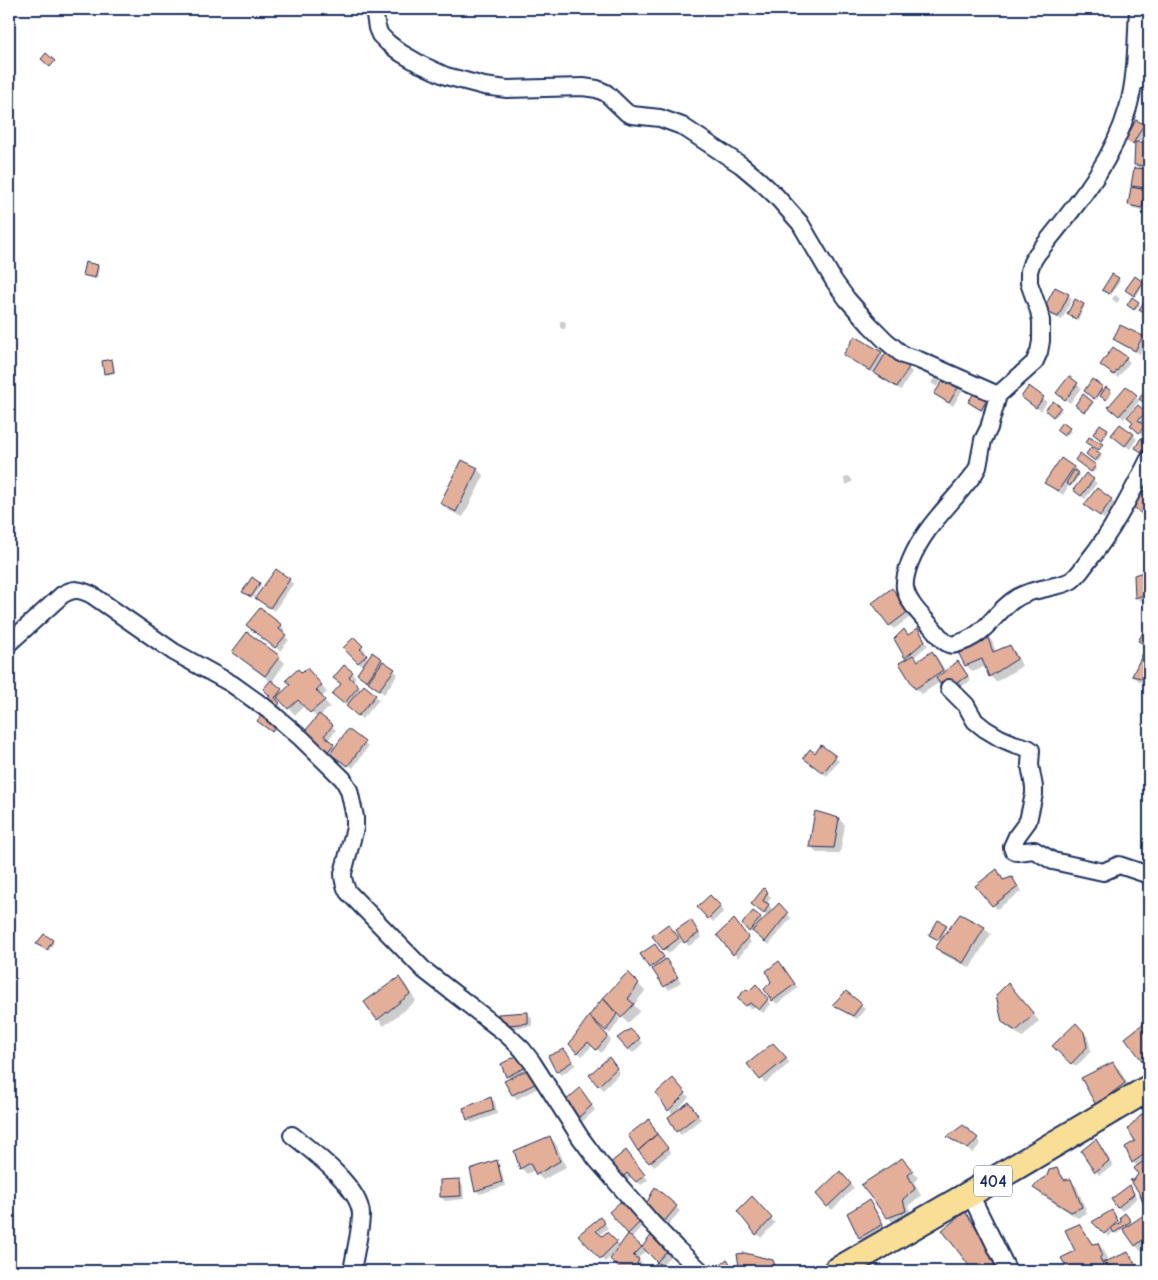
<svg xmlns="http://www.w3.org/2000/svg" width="1158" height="1280" font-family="'Comic Neue',sans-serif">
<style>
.shadow{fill:#0003}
.building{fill:#e4af99;stroke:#1b2f5e}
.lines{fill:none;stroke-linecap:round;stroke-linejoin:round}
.minor-casing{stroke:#1b2f5e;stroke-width:20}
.primary-casing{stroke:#1b2f5e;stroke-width:29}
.minor{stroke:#fff;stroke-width:16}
.primary{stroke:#f9df96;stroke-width:25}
.labels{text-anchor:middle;stroke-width:4;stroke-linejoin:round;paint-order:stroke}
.shield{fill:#fff;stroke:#5f6d8e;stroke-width:1}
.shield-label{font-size:18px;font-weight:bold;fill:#1b2f5e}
</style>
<rect width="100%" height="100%" fill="#fff"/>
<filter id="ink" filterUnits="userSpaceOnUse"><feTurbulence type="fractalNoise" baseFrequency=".02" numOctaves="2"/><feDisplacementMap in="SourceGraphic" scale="10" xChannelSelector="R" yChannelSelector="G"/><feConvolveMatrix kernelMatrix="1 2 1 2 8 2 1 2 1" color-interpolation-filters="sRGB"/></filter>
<g filter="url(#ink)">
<path class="shadow" d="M1143 125 1147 129 1139 143 1149 144V169H1147L1149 172V209L1147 208 1146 211 1133 209 1129 205 1137 190 1133 185 1141 170 1136 165V147L1126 139Z
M86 264 98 266 99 268 97 279 85 276 83 274Z
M1135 278 1144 285 1136 296 1128 291Z
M1118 279 1120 281 1111 295 1105 291Z
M1055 288 1068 295 1072 299 1062 320 1048 314 1044 310Z
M1115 295 1120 299 1117 303 1112 299Z
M1132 299 1140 305 1136 310 1130 306Z
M1076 300 1085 306 1078 320 1070 316Z
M560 321H564L566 323 565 329H562L560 327Z
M855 337 881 353 885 357 908 368 912 372 901 390 879 377 876 373 875 374 849 358Z
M1142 337 1146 341 1140 354 1119 343 1115 339Z
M1126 358 1130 362 1118 378 1106 369Z
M111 360 113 362 115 373 107 375 105 373Z
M936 375 942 379 937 387 931 383Z
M1077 384 1081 388 1070 403 1062 397Z
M959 385 963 389 953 406 940 398 936 394 948 387Z
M1149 387V406L1141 399 1124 419 1114 410 1126 388 1139 400Z
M1029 388 1047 402 1041 411 1027 401Z
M1102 388 1105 391 1106 389 1112 393 1108 400 1100 394 1096 400 1087 393Z
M1083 396 1093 404 1086 413 1076 404Z
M988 399 992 403 985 413 973 406 970 402Z
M1053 402 1062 410 1055 417 1047 410Z
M1138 407 1149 416 1141 424 1148 431 1149 429V438L1145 434 1144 436 1131 425 1134 422Z
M1062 424 1071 431 1066 437 1058 430Z
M1107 430 1109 431 1103 440 1096 436Z
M1133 435 1137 439 1130 449 1117 439Z
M1080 454 1097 468 1093 473 1076 460Z
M1100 455 1102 456 1098 462 1089 456Z
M1061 459 1074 468 1078 471 1077 473 1079 476 1072 486 1069 485 1063 495 1050 486Z
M462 462 477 469 484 476 463 517 448 510 441 503Z
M849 476 853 481 847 485 843 479Z
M1093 480 1097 483 1085 499 1078 494Z
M1097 489 1115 504 1104 519 1090 509Z
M1149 572V598L1140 601 1136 597 1135 576Z
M289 580 293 584 274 611 257 598Z
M259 584 261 585 253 598 246 593Z
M892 590 912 616 894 629 890 625Z
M281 626 285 630 282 634 289 640 280 651 252 629Z
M918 630 922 634 928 645 914 657 919 662 932 652 938 659 946 672 958 662 962 666 971 681 949 693 940 682 922 694 916 688 908 659 896 639 904 631 909 636Z
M1144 632 1149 635V638L1146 645 1142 642Z
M985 634 992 641 996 652 1010 646 1016 653 1022 666 996 682 990 676 986 666 973 672 966 665Z
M354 639 366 651 363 654 369 659H381L398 674 384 694 359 674 363 667 344 648Z
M1146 650 1149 652V684L1140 682 1134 676Z
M233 652 279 657 285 663 272 682 284 693 307 670 327 692 322 697 330 707 320 716 336 730 328 740 336 747 364 743 368 747 353 768 334 755H333L331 757 308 739 317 718 305 705 295 715 281 699 278 703 283 708 279 713 272 696 271 682 240 658Z
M344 667 356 677 352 682 362 690 375 696 379 700 362 719 338 698 342 684Z
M815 755 835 757 839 761 827 776 809 762Z
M839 819 845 825 840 853H817L811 846Z
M997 871 1001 875 1004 881 1011 878 1022 891 997 909 993 905Z
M764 890 771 897 767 904 774 910 779 905 791 918 769 945 753 931 752 933 744 924 754 913 764 921 768 916 752 904Z
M710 896 724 911 713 922 699 907Z
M691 921 702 937 689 946 685 942Z
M738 925 751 942 738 958 719 935Z
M946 926 948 927 942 937 943 938 984 928 991 934 970 968 942 954 936 948 941 942 933 937Z
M672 929 682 942 668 954 654 937Z
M52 941 54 942 49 951 39 945Z
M659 949 681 982 669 990 650 967Z
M779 963 798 988 777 1004 773 1000V982Z
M628 974 645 991 634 1005 640 1011 628 1023 616 1010 614 1012 620 1019 610 1034 596 1023 595 1024 611 1040 601 1053 593 1045 582 1056 571 1044 604 999Z
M399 978 406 985 416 1001 384 1026 378 1019Z
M760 990 771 1004 763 1013 755 1006 751 1009 739 998 749 992Z
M1015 991 1039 1021 1023 1037 1010 1029 1003 1022Z
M834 1005H861L865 1009 857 1019 838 1009Z
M528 1014 532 1018V1026L505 1029 501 1025Z
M1076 1025 1088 1037 1091 1051 1076 1067 1054 1046Z
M630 1031 643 1043 633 1053 619 1039Z
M773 1045 790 1063 765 1083 749 1064Z
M564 1050 576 1065 561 1075 557 1071Z
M522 1055 542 1086 517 1099 513 1095 506 1082 510 1079 507 1076Z
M613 1063 620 1073 603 1090 591 1075Z
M1113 1064 1120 1070 1131 1090 1103 1110 1097 1104Z
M673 1080 689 1097 674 1113 689 1104 701 1119 681 1135 677 1131 674 1115 669 1110 658 1093Z
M584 1094 595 1110 582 1122 565 1103Z
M491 1098 495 1102 497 1114 472 1123 468 1119Z
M1143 1115 1149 1121V1210L1146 1206 1135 1181 1139 1174 1138 1167 1133 1162Z
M649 1120 652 1124 660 1139 671 1153 654 1166 639 1150Z
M963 1126 981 1143 973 1153 953 1141 949 1137Z
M550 1137 556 1144 566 1167 543 1180 537 1174 535 1170 527 1174 521 1168Z
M1096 1141 1100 1145 1113 1166 1099 1175 1096 1171Z
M630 1156 648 1180 641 1185 631 1176 626 1182 622 1178Z
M496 1162 500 1166 505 1186 480 1194 476 1190Z
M908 1166 918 1178 914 1182 921 1196 908 1206 912 1217 894 1224 888 1217Z
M1057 1170 1063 1176 1066 1181 1070 1180 1077 1187 1087 1213 1078 1218 1041 1195 1035 1188Z
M844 1177 854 1188 832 1210 828 1206Z
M459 1181 463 1185 464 1199 445 1201 441 1197Z
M1129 1187 1133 1191 1137 1198 1122 1211 1118 1207Z
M655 1189 680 1211 668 1226 647 1205Z
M752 1198 775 1223 761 1238 757 1234Z
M869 1202 873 1206 886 1228 864 1241 860 1237Z
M1112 1212 1120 1223 1125 1215 1133 1225 1144 1217 1149 1222V1246L1142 1252 1136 1246 1124 1228 1117 1234 1114 1231 1109 1237 1094 1222Z
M611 1213 649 1220 631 1239 643 1249 653 1235 672 1254 661 1266 668 1271H649L659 1262 647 1250 637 1259 643 1264 640 1269 642 1271H624L612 1259 616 1251 605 1262 580 1236 604 1223 608 1228 599 1235 602 1238 607 1233 620 1247 630 1234Z
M1079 1225 1085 1232 1093 1245 1098 1244 1104 1250 1108 1262 1128 1254 1134 1260 1141 1271H1071L1063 1259 1076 1252Z
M772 1261 779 1268 780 1271H746L740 1266Z"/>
<path class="building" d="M46 53 55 61 50 67 41 59Z
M1136 120 1144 124 1133 144 1125 140Z
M1135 142 1149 143V166L1134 165Z
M1134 168 1149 169 1146 188 1131 186Z
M1131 187 1146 190 1142 208 1128 205Z
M1148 189 1149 190V208L1144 207Z
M85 262 98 265 95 278 82 275Z
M1112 274 1119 278 1109 294 1102 290Z
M1135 276 1143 282 1134 296 1125 290Z
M1055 287 1069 294 1058 317 1043 310Z
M1132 297 1139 302 1134 310 1127 305Z
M1075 299 1084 304 1076 319 1067 314Z
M1145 300 1149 302V317L1139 310Z
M1120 325 1143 336 1135 351 1113 339Z
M855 336 882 352 870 371 843 355Z
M1113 347 1127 357 1114 375 1100 365Z
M886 353 909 367 897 387 874 373Z
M112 359 114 372 104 374 102 361Z
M1069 376 1078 383 1065 400 1056 393Z
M952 379 960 384 949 403 934 394 942 382 948 385Z
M1092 379 1103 387 1094 399 1084 391Z
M1148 385 1149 386V406L1139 399Z
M1029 386 1044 397 1036 408 1021 397Z
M1126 386 1137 395 1119 416 1108 407Z
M1106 387 1111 391 1106 400 1100 396Z
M976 390 988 398 981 410 968 402Z
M1083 394 1093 402 1084 412 1075 405Z
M1053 401 1061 407 1053 417 1045 410Z
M1138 405 1146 412 1138 420 1145 426 1139 433 1130 425 1133 422 1127 417Z
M1062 422 1070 428 1064 436 1056 430Z
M1100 424 1108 429 1101 440 1093 434Z
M1120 424 1134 434 1125 446 1111 435Z
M1089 437 1103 444 1099 450 1086 443Z
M1141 438 1149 444V454L1148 456 1135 448Z
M1091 447 1101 454 1095 461 1086 454Z
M1080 453 1096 465 1091 472 1075 460Z
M1061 458 1074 467 1058 491 1044 483Z
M462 460 478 468 456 512 440 503Z
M1074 470 1078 473 1070 486 1066 483Z
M1086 473 1094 479 1081 496 1073 490Z
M1097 488 1112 499 1100 516 1084 505Z
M1139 492 1149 501V520L1129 503Z
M276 569 290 579 270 608 255 598Z
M1149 570V593L1135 598 1134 575Z
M252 577 260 583 251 597 242 592Z
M892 588 909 611 889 626 872 603Z
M260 608 282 625 279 629 286 635 275 648 246 625Z
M918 628 925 641 905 658 894 639 904 629 908 635Z
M1144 631 1149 633 1144 644 1138 641Z
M247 632 280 656 265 676 232 652Z
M986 633 993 652 1010 645 1017 659 989 677 982 659 965 666 956 648Z
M354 637 363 646 360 649 367 655 358 663 343 648Z
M1145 649 1149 650V680L1132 676Z
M932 651 943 670 915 689 899 663 913 655 918 661Z
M372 652 382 659 367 681 357 674Z
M383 661 395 669 379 690 368 682Z
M958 661 968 676 944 690 936 678Z
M344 665 353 672 349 677 359 686 344 704 332 694 341 684 333 678Z
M307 668 322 685 316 690 325 700 310 713 298 700 288 709 277 697 290 685 286 680 298 669 302 673Z
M271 680 282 689 275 698 280 703 274 710 265 702 270 696 263 689Z
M364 685 376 695 358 716 346 706Z
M263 713 278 724 272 732 257 721Z
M319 714 333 725 324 736 334 744 326 754 302 735Z
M348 729 365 742 348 766 330 754Z
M821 745 836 756 823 773 803 758 810 749 815 753Z
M815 811 839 818 834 848 809 847Z
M997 869 1003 880 1012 877 1018 887 992 906 975 886Z
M764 888 768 892 763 901 769 904 764 914 751 904Z
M710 895 721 906 708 919 697 907Z
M779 903 788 913 765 942 752 931Z
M753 911 761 917 749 932 742 924Z
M960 914 985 927 963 963 935 948Z
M734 919 748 937 733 955 717 935Z
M691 920 699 933 684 943 676 930Z
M938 920 947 925 938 940 929 935Z
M668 924 679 938 663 950 652 936Z
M44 934 53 940 47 950 36 944Z
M655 944 664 957 649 968 640 954Z
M666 959 678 977 664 987 652 969Z
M779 961 795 984 772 1001 764 989 771 982 766 971Z
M628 972 639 983 628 999 634 1004 621 1018 603 998Z
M399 977 410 994 377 1020 364 1002Z
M1008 983 1034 1014 1016 1031 1002 1022 996 995Z
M756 984 768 999 759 1010 750 1003 746 1006 737 998 746 989 749 991Z
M846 991 862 1004 853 1016 832 1005Z
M603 998 617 1014 606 1031 589 1016Z
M528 1012V1023L500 1026 498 1014Z
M589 1016 608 1036 596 1050 588 1042 577 1053 569 1044Z
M1076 1023 1084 1032 1087 1047 1071 1064 1052 1046Z
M1144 1023 1149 1031V1070L1125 1038Z
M630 1029 640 1038 628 1050 617 1038Z
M773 1043 787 1058 760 1080 747 1064Z
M564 1049 573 1061 556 1072 548 1056Z
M522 1053 528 1066 506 1077 501 1064Z
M609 1057 617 1068 598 1086 589 1075Z
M1113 1062 1125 1083 1096 1105 1081 1078Z
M531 1068 539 1082 512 1095 504 1081Z
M673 1078 686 1093 668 1111 656 1093Z
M580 1088 592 1105 577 1119 563 1103Z
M491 1097 494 1110 467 1120 463 1108Z
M689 1102 698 1115 676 1132 668 1117Z
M1143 1113 1149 1123V1151L1132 1163 1125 1147 1135 1141 1128 1129Z
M649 1119 657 1134 638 1151 628 1135Z
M963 1125 978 1138 968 1149 947 1137Z
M657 1134 668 1148 649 1163 638 1151Z
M550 1136 560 1161 536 1175 530 1163 520 1169 514 1151Z
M1096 1139 1109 1161 1095 1172 1081 1151Z
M626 1150 645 1175 636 1182 627 1173 621 1179 609 1164Z
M902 1158 913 1171 908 1175 915 1189 903 1199 906 1211 887 1218 861 1185Z
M1148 1158 1149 1205 1145 1207 1140 1194 1130 1180H1134L1138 1174 1134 1168Z
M497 1160 502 1182 475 1191 470 1169Z
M1057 1168 1064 1180 1071 1179 1082 1207 1080 1208 1071 1212 1033 1188 1040 1180 1047 1176 1049 1170Z
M840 1171 851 1184 827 1207 816 1194Z
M460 1179 461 1196 440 1197V1180Z
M1130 1185 1134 1194 1117 1208 1111 1199Z
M655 1187 677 1206 663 1223 645 1206Z
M752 1196 772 1218 756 1235 737 1211Z
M869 1200 883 1224 859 1238 847 1213Z
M620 1202 632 1210 646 1216 628 1234 609 1212Z
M1112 1210 1118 1221 1104 1234 1092 1222Z
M965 1212 1005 1268 1001 1271H973L942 1230Z
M1125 1213 1131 1221 1114 1233 1111 1228 1121 1222 1120 1217Z
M1144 1215 1149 1221V1243L1145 1238 1135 1246 1123 1229Z
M600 1217 605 1223 596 1231 602 1236 607 1232 617 1242 600 1259 578 1235Z
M1079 1224 1092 1244 1098 1243 1102 1254 1100 1258 1102 1263 1128 1252 1140 1271H1116L1110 1265 1099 1271H1093L1088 1266 1074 1271H1069L1061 1258 1075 1251 1065 1230Z
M653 1233 669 1249 657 1262 642 1247Z
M628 1234 642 1247 633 1256 639 1259 637 1264 640 1268 636 1271H622L610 1259Z
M745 1253 773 1260 777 1271H746L745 1266H739L737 1254Z
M727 1259 735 1271H716L714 1269Z
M657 1262 670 1271H648Z"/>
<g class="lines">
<g class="minor-casing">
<path id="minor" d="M374 9 377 28 380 35 388 43 401 53 420 64 446 76 484 86 507 89 583 87 597 89 606 93 627 113 632 115 660 118 682 126 741 165 760 181 776 196 800 223 834 281 847 299 870 325 886 341 903 355 919 360 998 395
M1138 9C1136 41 1137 76 1128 108 1112 165 1073 209 1037 254L1032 262 1029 271V283L1039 311 1041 321V341L1039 352 1034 363 998 395 989 428 983 440 978 467 974 474C951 505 925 525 910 562 907 570 904 580 905 588 908 603 921 615 930 625 937 632 945 648 956 644 985 636 991 617 1012 601 1024 592 1037 590 1051 587 1058 585 1066 584 1072 580 1079 575 1084 566 1089 560 1114 529 1131 494 1149 459
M1133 84 1149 74
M9 643 62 595C74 588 79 589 92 595L174 652 232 684 267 709 301 738 343 779 349 790 355 817V828L343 873C343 881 344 885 348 892L424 970 505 1033 522 1049 532 1062 580 1137 597 1160 652 1223 676 1248 701 1271
M949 688 966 705 975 721 985 729 1000 738 1014 744 1028 748 1031 750 1030 765 1034 787V794L1028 821 1017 836 1012 847 1013 850 1017 852 1034 850 1053 861 1103 872 1119 865 1149 875
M292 1135C312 1151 360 1187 361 1214 361 1221 360 1227 359 1233 357 1246 354 1259 352 1271
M970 1194 1008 1271"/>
</g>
<g class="primary-casing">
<path id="primary" d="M836 1271 997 1178 1149 1088"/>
</g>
<use href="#minor" class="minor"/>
<use href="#primary" class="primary"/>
</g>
</g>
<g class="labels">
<rect class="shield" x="974" y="1165.5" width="38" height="31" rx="4"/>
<g class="shield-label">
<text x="993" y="1187">404</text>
</g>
</g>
<rect width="1158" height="1280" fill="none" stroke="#fff" stroke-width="30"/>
<rect x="15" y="15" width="1128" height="1250" fill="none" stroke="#1b2f5e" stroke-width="2" filter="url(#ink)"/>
</svg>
